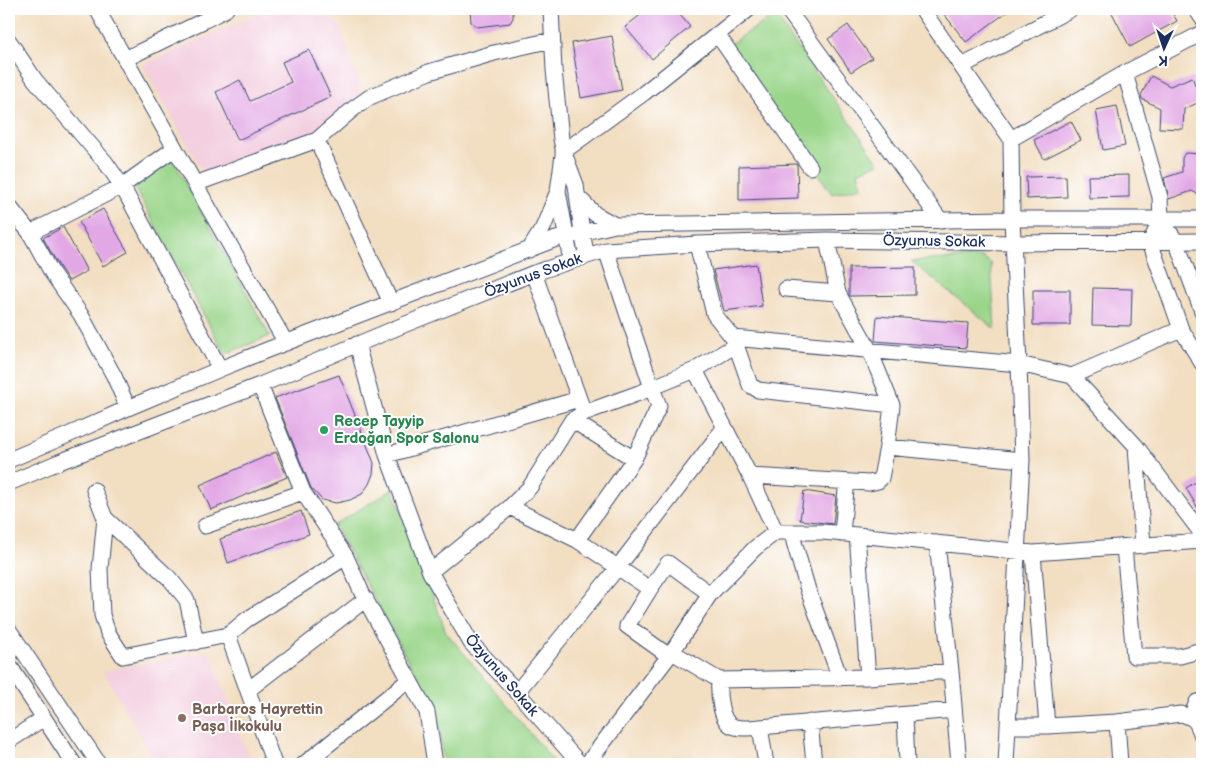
<svg xmlns="http://www.w3.org/2000/svg" width="1211" height="773" font-family="'Balsamiq Sans',sans-serif">
<style>
.built{fill:#f3cfdf}
.green{fill:#99d589;stroke:#5a8274}
.building{fill:#e2a8e5}
.lines{fill:none;stroke-linecap:round;stroke-linejoin:round}
.minor-casing{stroke:#3b496d;stroke-width:17}
.minor{stroke:#fff;stroke-width:15}
.leisure-dot{fill:#2e9e5b;stroke:#fff;stroke-width:2}
.education-dot{fill:#8d6e63;stroke:#fff;stroke-width:2}
.labels{text-anchor:middle;stroke-width:4;stroke-linejoin:round;paint-order:stroke}
.street-label{font-size:15px;fill:#1b2f5e;stroke:#fff}
.leisure-label{font-size:15px;font-weight:bold;fill:#27864d;stroke:#fff;text-anchor:start}
.education-label{font-size:15px;font-weight:bold;fill:#785e54;stroke:#fff;text-anchor:start}
</style>
<rect width="100%" height="100%" fill="#fff"/>
<filter id="ink" filterUnits="userSpaceOnUse"><feTurbulence type="fractalNoise" baseFrequency=".02" numOctaves="2"/><feDisplacementMap in="SourceGraphic" scale="10" xChannelSelector="R" yChannelSelector="G"/><feConvolveMatrix kernelMatrix="1 2 1 2 8 2 1 2 1" color-interpolation-filters="sRGB"/></filter>
<filter id="wash" filterUnits="userSpaceOnUse"><feTurbulence type="fractalNoise" baseFrequency=".0096" numOctaves="4" result="noise"/><feDisplacementMap in="SourceGraphic" scale="20" xChannelSelector="R" yChannelSelector="G"/><feGaussianBlur stdDeviation="1.12" result="paint"/><feColorMatrix in="noise" values="0 0 0 0 0 0 0 0 0 0 0 0 0 0 0 0 0 1.4 0 .05"/><feComposite in="paint" operator="in"/></filter>
<g filter="url(#wash)">
<rect width="100%" height="100%" fill="#f2dec1"/>
<path class="built" d="M255 9H321L340 27 361 87 356 99 324 129 204 174 143 65 256 15Z
M210 651 251 764H156L103 671Z"/>
<path class="green" d="M775 15 879 163 858 172 862 187 832 194 730 44Z
M172 158 270 336 225 354 133 185Z
M982 257 991 263 995 329 911 261Z
M393 489 446 632 555 763 554 764H443L437 705 415 673 334 525Z"/>
<g id="blocks">
<path class="building" d="M470 9H513V18L510 23 477 27 471 22Z
M648 9H675L690 27 652 59 625 27Z
M940 9H1011L966 42Z
M1115 9H1170L1177 21 1130 47 1111 11Z
M848 25 872 58 851 72 828 39Z
M612 36 622 90 581 98 572 43Z
M309 50 331 97 238 140 216 92 240 80 250 101 291 82 282 62Z
M1151 76 1170 86 1192 77 1202 101 1184 109 1183 129 1159 128 1160 108 1142 99 1141 95Z
M1117 106 1125 146 1103 150 1096 110Z
M1071 121 1081 140 1044 159 1034 140Z
M1185 153 1202 154V197L1192 191 1169 199 1164 178 1182 172V158Z
M797 164 798 198 739 200V166Z
M1129 175V197L1089 198 1088 176Z
M1066 176 1067 197 1027 199 1026 177Z
M103 209 128 252 103 266 79 222Z
M63 227 87 271 69 281 60 268 43 238Z
M756 264 762 306 724 311 713 270Z
M915 267V295L850 296 849 294V268Z
M1093 288 1132 289 1131 326 1092 325Z
M1033 290H1070V325H1033Z
M877 316 968 323 966 348 875 341Z
M339 375 374 463 373 474 369 484 362 494 350 500 336 503 322 500 311 488 275 398Z
M276 452 287 477 211 510 200 485Z
M1202 478V515L1186 488Z
M804 491 836 496 833 524 800 520Z
M301 511 309 534 228 563 220 539Z"/>
</g>
</g>
<g filter="url(#ink)">
<use href="#blocks" fill-opacity="0" stroke="#3b496d" stroke-width="1"/>
<g class="lines">
<g class="minor-casing">
<path id="minor" d="M97 9 195 184 286 343
M551 9 554 70 561 139 564 153 576 185 582 233 587 256
M787 9 941 221
M922 9 1011 139 1012 219 1019 364 1072 376 1136 446 1202 534
M1196 9 1202 18
M717 34 810 167
M9 41 35 80 106 163 122 186 30 233
M125 59 205 20 226 9
M962 66 1071 9
M1125 73 1160 197 1161 220 1150 242 1181 329 1202 363
M1011 139 1125 73 1202 33
M317 140 391 303
M175 148 122 186 220 369
M563 152 644 93 749 9
M563 155 558 191 571 261
M195 184 317 140 353 109 370 97 429 72 494 53 552 40
M577 196 595 214 615 225
M9 206 30 233 52 273 81 315 114 376 128 408
M1161 220 1176 241 1202 311
M697 244 714 314 733 338 736 345 750 385 758 390 892 405
M529 250 543 228 558 191
M534 273 582 407
M786 289 838 293
M733 338 1019 364 1022 460 1006 764
M357 344 387 455 430 572 471 643 517 692 580 764
M736 345 695 370 750 476 776 532
M1072 376 1181 329
M260 385 303 492 346 557 362 593 427 712 435 764
M572 420 634 459
M1136 446 1143 546
M887 447 1022 460
M387 455 579 399
M9 460 68 435 128 408 220 369 267 350 556 239 615 225 1012 219H1202
M750 476 869 483 878 481 881 478 887 447 892 405 870 351 838 293 827 240
M9 483 59 462 260 385 401 326 534 273 606 250 697 244 827 240 1013 243 1202 241
M94 490 105 518 100 569 102 615 108 633 123 656 228 635 246 620 346 557
M510 507 577 540 650 589
M105 518 170 579 187 600 196 642
M205 526 303 492
M793 532 794 542 808 590 840 678
M842 534 846 490
M857 535 868 677
M577 540 634 459 659 406 652 388 606 250
M937 543 951 671 959 764
M1124 547 1134 656H1180L1202 650
M1033 553 1047 726
M430 572 510 507 530 487 572 420 584 413 639 393 695 370
M9 630 99 764
M228 635 274 764
M672 652 719 680 868 677 951 671
M669 656 627 626 650 589 668 563 710 594
M9 665 74 764
M719 680C718 694 720 724 735 727 743 729 752 728 760 727L954 710
M248 690 366 599
M517 692 618 567 724 428
M905 715 907 764
M1191 717 1197 702 1202 701
M810 722 814 764
M1117 722 1120 764
M1009 726H1047L1117 722 1181 714C1196 718 1197 722 1202 736
M760 727 766 764
M9 741 44 718
M304 764 409 680
M587 764 672 652 710 594 755 548 776 532H822L857 535 1033 553 1202 541"/>
</g>
<use href="#minor" class="minor"/>
</g>
</g>
<circle class="leisure-dot" cx="324" cy="430" r="5"/>
<circle class="education-dot" cx="182" cy="718" r="5"/>
<g class="labels">
<g class="street-label">
<text transform="translate(934 241) rotate(1)" y="5">Özyunus Sokak</text>
<text transform="translate(533 275) rotate(-20)" y="5">Özyunus Sokak</text>
<text transform="translate(502 675) rotate(49)" y="5">Özyunus Sokak</text>
</g>
<g class="leisure-label">
<text x="334" y="426">Recep Tayyip<tspan x="334" dy="17">Erdoğan Spor Salonu</tspan></text>
</g>
<g class="education-label">
<text x="192" y="714">Barbaros Hayrettin<tspan x="192" dy="17">Paşa İlkokulu</tspan></text>
</g>
</g>
<rect width="1211" height="773" fill="none" stroke="#fff" stroke-width="30"/>
<g transform="translate(1164 48) rotate(183)" stroke="#ffffff" stroke-width="4" paint-order="stroke">
<path d="M0-4L9 19L0 12L-9 19Z" fill="#1b2f5e"/>
<text y="-8" font-size="14" font-weight="bold" text-anchor="middle" fill="#1b2f5e">K</text>
</g>
</svg>
